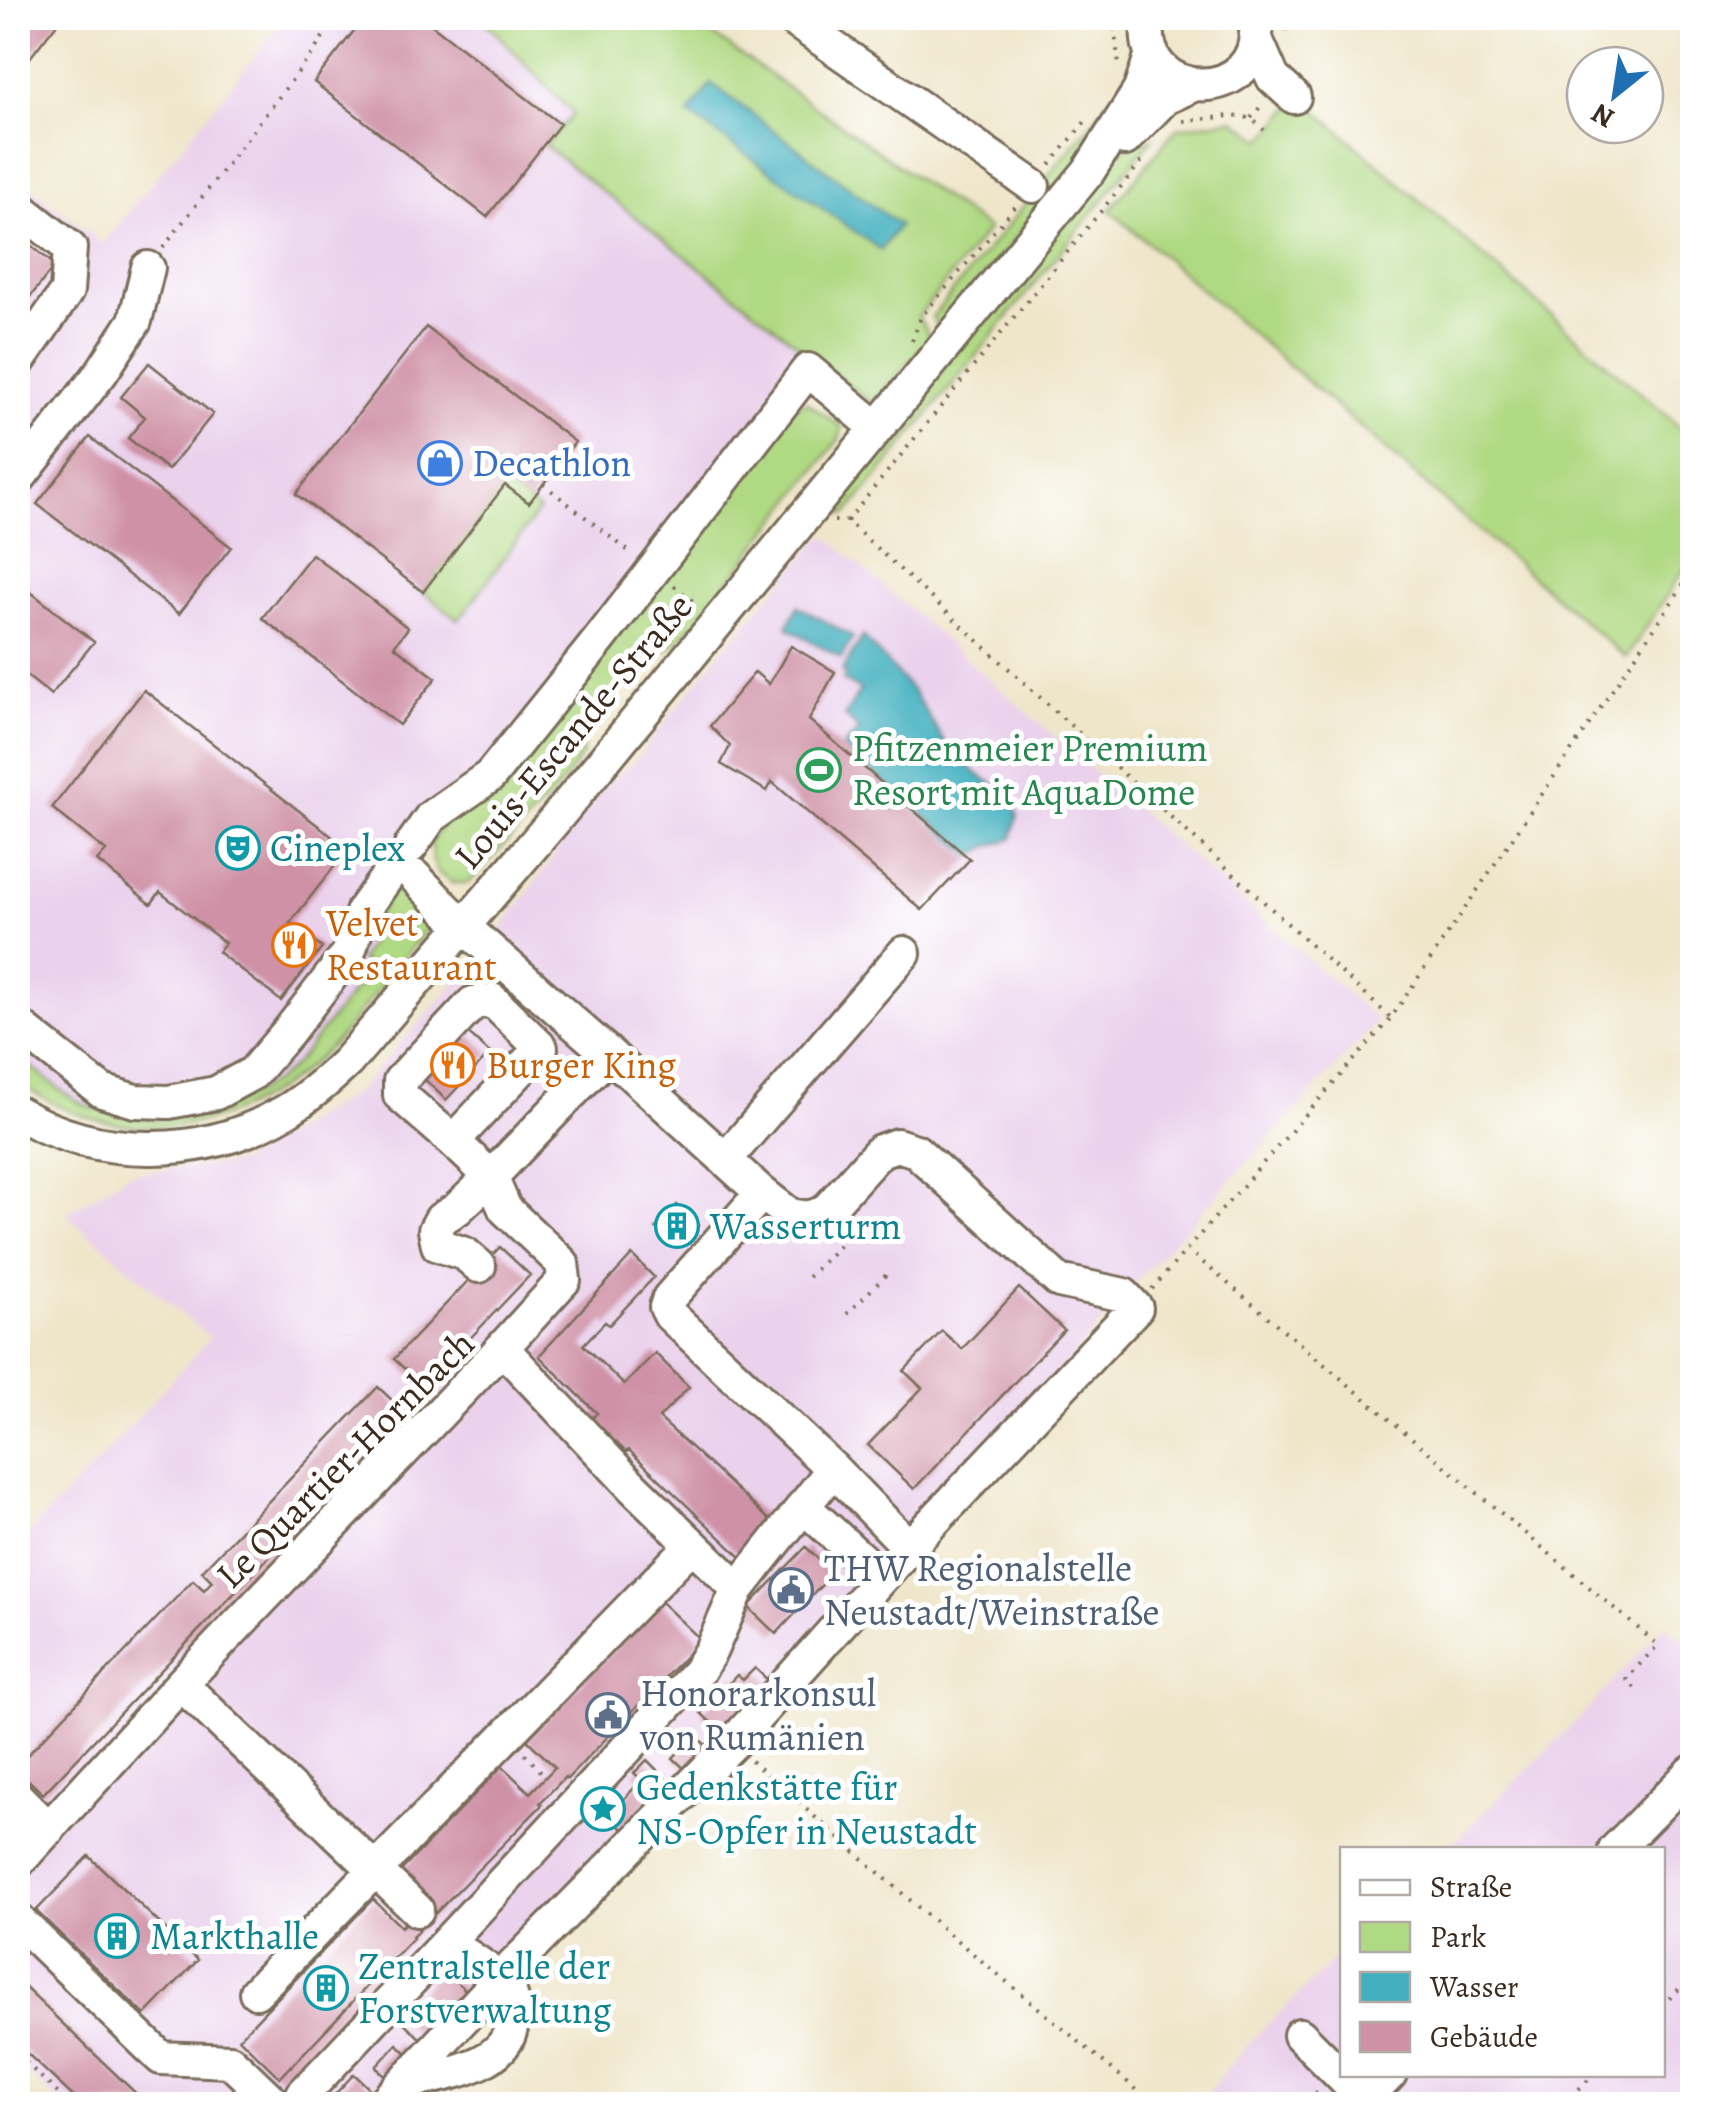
<svg xmlns="http://www.w3.org/2000/svg" width="1710" height="2122" font-family="Alegreya,serif">
<style>
.built{fill:#ead1ec}
.green{fill:#b0d983;stroke:#768250;stroke-width:2.5}
.water{fill:#43b0c0;stroke:#3f6d6f;stroke-width:2.5}
.building{fill:#cf91a6}
.lines{fill:none;stroke-linecap:round;stroke-linejoin:round}
.minor-casing{stroke:#7a6c5a;stroke-width:38}
.path{stroke:#7a6c5a;stroke-width:4;stroke-dasharray:2.5 8;stroke-linecap:butt}
.minor{stroke:#fff;stroke-width:32}
.labels{text-anchor:middle;stroke-width:10;stroke-linejoin:round;paint-order:stroke}
.shop-label{font-size:38px;fill:#366cbe;stroke:#fff;text-anchor:start}
.street-label{font-size:38px;fill:#3b2a1e;stroke:#fff}
.leisure-label{font-size:38px;fill:#27864d;stroke:#fff;text-anchor:start}
.culture-label{font-size:38px;fill:#0d838f;stroke:#fff;text-anchor:start}
.food-label{font-size:38px;fill:#c56008;stroke:#fff;text-anchor:start}
.service-label{font-size:38px;fill:#4e5e75;stroke:#fff;text-anchor:start}
</style>
<rect width="100%" height="100%" fill="#fff"/>
<filter id="ink" filterUnits="userSpaceOnUse"><feTurbulence type="fractalNoise" baseFrequency=".01" numOctaves="2"/><feDisplacementMap in="SourceGraphic" scale="20" xChannelSelector="R" yChannelSelector="G"/><feConvolveMatrix kernelMatrix="1 2 1 2 8 2 1 2 1" color-interpolation-filters="sRGB"/></filter>
<filter id="wash" filterUnits="userSpaceOnUse"><feTurbulence type="fractalNoise" baseFrequency=".0048" numOctaves="4" result="noise"/><feDisplacementMap in="SourceGraphic" scale="40" xChannelSelector="R" yChannelSelector="G"/><feGaussianBlur stdDeviation="2.25" result="paint"/><feColorMatrix in="noise" values="0 0 0 0 0 0 0 0 0 0 0 0 0 0 0 0 0 1.4 0 .05"/><feComposite in="paint" operator="in"/></filter>
<g filter="url(#wash)">
<rect width="100%" height="100%" fill="#efe6ca"/>
<path class="built" d="M286 18H482L573 115 546 147 814 357 477 773 427 808 375 878 421 920 288 1079 197 1120 150 1123 96 1116 18 1079V178L103 244Z
M824 534 1378 1021 1124 1295 730 1763 398 2104H61L18 2063V1545L105 1454 210 1338 66 1214 131 1173 243 1162 355 1093 489 947 605 784 633 763 711 664Z
M1665 1625 1692 1648V2104H1197L1257 2035 1342 1952V2074H1662V1850L1447 1849 1579 1719Z"/>
<path class="green" d="M482 18H689L988 229 918 317 931 338 872 403 545 146 573 114Z
M1303 93 1321 115 1692 438V557L1626 658 1110 210 1177 128 1233 119 1263 140Z
M1114 96 1103 132 939 331 932 317Z
M1153 138 847 514 822 513 1123 148Z
M807 402 842 427 840 438 697 622 671 647 624 682 580 737 583 754 560 786 469 883H452L438 873 432 859 431 843 441 827 792 407Z
M505 485 539 510 459 620 423 592Z
M393 890C416 892 423 900 436 918 413 946 391 973 369 1001 357 1015 347 1030 335 1042 265 1113 184 1145 86 1117 62 1110 39 1096 18 1083V1056C36 1070 59 1092 79 1102 148 1134 230 1118 288 1071 298 1063 305 1051 313 1042 332 1018 351 994 370 970L360 960 368 945 376 917Z"/>
<path class="water" d="M711 83 899 225 881 250 689 114Z
M798 606 853 637 841 658 787 627Z
M863 636 914 693 945 743 977 774 1007 793 1018 814 1012 839 990 846 972 856 843 747 859 730 845 716 860 690 843 680 846 674 842 671Z"/>
<g id="blocks">
<path class="building" d="M18 18H61L18 73Z
M364 18H423L560 124 487 217 314 82Z
M18 235 55 265 31 296 25 291 18 301Z
M426 327 575 442 529 503 505 485 423 592 296 494Z
M149 363 213 414 168 470 128 438 145 417 121 397Z
M90 437 231 547 179 614 37 504Z
M312 554 408 628 394 646 436 678 399 725 262 618Z
M18 582 94 642 51 695 18 669Z
M791 646 835 672 809 720 970 859 922 910 772 782 767 791 721 764 730 746 710 726 755 672 769 684Z
M144 690 348 849 290 923 322 948 281 1001 218 952 225 943 160 892 151 904 97 861 106 851 52 808Z
M462 1028 490 1053 446 1100 419 1074Z
M677 1205 698 1225 677 1247 656 1228Z
M500 1247 530 1275 424 1387 394 1359Z
M632 1255 654 1277 609 1325 605 1322 583 1345 624 1385 655 1353 689 1387 659 1418 775 1525 743 1559 629 1450 626 1452 591 1419 597 1413 539 1356Z
M1019 1288 1064 1330 914 1489 868 1445 922 1388 904 1371 942 1331 962 1349Z
M378 1387 406 1413 43 1794 18 1770V1765L193 1580 204 1590 212 1581 202 1571Z
M806 1547 833 1573 776 1634 748 1607Z
M660 1601 701 1640 567 1779 565 1777 540 1803 542 1805 412 1937 413 1938 280 2078 239 2038 373 1899 401 1927 427 1900 399 1873 502 1766 530 1793 555 1767 527 1740Z
M755 1668 771 1683 725 1736 701 1713 737 1675 743 1680Z
M695 1735 711 1750 689 1773 673 1758Z
M647 1760 674 1787 628 1834 608 1815 642 1780 634 1773Z
M89 1856 198 1960 145 2015 36 1911Z
M442 1968 471 1995 425 2043 397 2016Z
M18 1981 147 2104H81L18 2045Z
M397 2044 414 2060 392 2083 376 2067Z
M354 2074 375 2094 365 2104H326Z"/>
</g>
</g>
<g filter="url(#ink)">
<use href="#blocks" fill-opacity="0" stroke="#7a6c5a" stroke-width="2.5"/>
<g class="lines">
<g class="minor-casing">
<path id="minor" d="M791 18 1033 186
M1149 18C1133 106 1270 107 1255 18
M1256 39 1273 78 1294 97
M1125 139 1165 98 1193 85
M18 207 70 248 67 291 18 362
M18 479 101 373 135 321 148 268
M411 846 431 817 490 776 600 639 808 370 876 427
M18 1025 102 1091 135 1101 169 1102 216 1093 253 1073 288 1032 348 954 363 910 387 877
M18 1113C99 1161 206 1159 286 1111 309 1097 328 1080 347 1062L553 822 1088 172 1140 90 1152 53
M453 1141 400 1095V1081L473 1003 492 1000 541 1048 453 1141 491 1177 505 1209 562 1263 564 1280 502 1348
M725 1160 904 953
M762 1193 669 1298 666 1307 670 1315 833 1469
M479 1266 465 1254 438 1245 435 1230 441 1219 457 1209 491 1177 609 1054
M803 1506 861 1559
M18 1798 49 1829
M1615 1850 1692 1772
M18 1862 181 1684
M417 1910 181 1684 502 1348 633 1487 738 1589
M18 1920 161 2058 230 2061 275 2104
M256 1992 692 1545
M1300 2035 1369 2104
M403 2083C443 2074 515 2068 512 2014 512 2006 513 1997 509 1991 498 1973 465 1955 447 1942L698 1672 711 1650 738 1589 833 1469 909 1547
M303 2094 447 1942
M383 2104 499 1980 732 1744 909 1547 1136 1308 1124 1295 1059 1281 916 1151 897 1145 880 1151 825 1212 809 1218 790 1215 762 1193 609 1054 463 926 414 876
M1360 2104 1390 2074"/>
</g>
<path class="path" d="M1113 18 1119 65
M1286 18 1287 38
M1251 118 1261 106
M1183 121 1230 116 1251 118 1264 130
M1050 165 1088 118
M163 248 315 50 332 22V18
M912 341 921 317 1015 207
M543 484 631 553
M834 521H847L1391 1018
M847 521 1142 161
M674 586 698 605
M1187 1249 1658 1645 1626 1679 1640 1693
M808 1277 851 1234
M1152 1289 1391 1018 1692 572
M847 1314 891 1270
M525 1754 546 1777
M751 1761 942 1928 1154 2104
M1662 2006 1692 1976
M18 2055 69 2104
M1242 2104 1318 2093
M1564 2104 1594 2074"/>
<use href="#minor" class="minor"/>
</g>
</g>
<defs>
<g id="shop-ring" transform="scale(2.25)"><circle r="9.5" fill="#fff" stroke="#3f7fe0" stroke-width="1.5"/><path d="M-5-2.5h2.3a2.7 3.5 0 0 1 5.4 0H5L5.5 6h-11ZM-1.5-2.5h3a1.5 2.3 0 0 0-3 0Z" fill="#3f7fe0"/></g>
<g id="stadium-ring" transform="scale(2.25)"><circle r="9.5" fill="#fff" stroke="#2e9e5b" stroke-width="1.5"/><path d="M0-5a6.5 5 0 1 0 0 10a6.5 5 0 1 0 0-10ZM-3.5-1.8h7v3.6h-7Z" fill="#2e9e5b"/></g>
<g id="theatre-ring" transform="scale(2.25)"><circle r="9.5" fill="#fff" stroke="#0f9aa8" stroke-width="1.5"/><path d="M-5-5.5Q0-4 5-5.5V0Q5 5 0 6Q-5 5-5 0ZM-3.3-2.5H-1v1.5H-3.3ZM1-2.5H3.3v1.5H1ZM-2.8 1Q0 5.5 2.8 1Z" fill="#0f9aa8"/></g>
<g id="restaurant-ring" transform="scale(2.25)"><circle r="9.5" fill="#fff" stroke="#e8710a" stroke-width="1.5"/><path d="M-5-6h1v4h1v-4h1v4h1v-4h1v5L-1.5 .5V6h-2V.5L-5-1ZM5-6V6H3V1.5H1.5Q1.5-4 5-6Z" fill="#e8710a"/></g>
<g id="building-ring" transform="scale(2.25)"><circle r="9.5" fill="#fff" stroke="#0f9aa8" stroke-width="1.5"/><path d="M-4-6H4V6H1V3H-1V6H-4ZM-2.5-4.3h1.7v1.8h-1.7ZM.8-4.3h1.7v1.8H.8ZM-2.5-1h1.7V.8h-1.7ZM.8-1h1.7V.8H.8Z" fill="#0f9aa8"/></g>
<g id="civic-ring" transform="scale(2.25)"><circle r="9.5" fill="#fff" stroke="#5c6f8a" stroke-width="1.5"/><path d="M-.6-6.5H3V-4.5H.6V-3L4-1V1h2V6H-6V1h2V-1L-.6-3ZM-1.2 2.5V6h2.4V2.5Z" fill="#5c6f8a"/></g>
<g id="sight-ring" transform="scale(2.25)"><circle r="9.5" fill="#fff" stroke="#0f9aa8" stroke-width="1.5"/><path d="M0-6L1.8-2.2L6-1.7L2.9 1.2L3.7 5.4L0 3.3L-3.7 5.4L-2.9 1.2L-6-1.7L-1.8-2.2Z" fill="#0f9aa8"/></g>
</defs>
<g fill-rule="evenodd">
<use href="#shop-ring" x="440" y="463"/>
<use href="#stadium-ring" x="819" y="770"/>
<use href="#theatre-ring" x="238" y="848"/>
<use href="#restaurant-ring" x="294" y="945"/>
<use href="#restaurant-ring" x="453" y="1065"/>
<use href="#building-ring" x="677" y="1226"/>
<use href="#civic-ring" x="791" y="1590"/>
<use href="#civic-ring" x="608" y="1715"/>
<use href="#sight-ring" x="603" y="1809"/>
<use href="#building-ring" x="117" y="1936"/>
<use href="#building-ring" x="326" y="1988"/>
</g>
<g class="labels">
<g class="shop-label">
<text x="472" y="476">Decathlon</text>
</g>
<g class="street-label">
<text transform="translate(573 731) rotate(-50)" y="13">Louis-Escande-Straße</text>
<text transform="translate(345 1459) rotate(-45)" y="13">Le Quartier-Hornbach</text>
</g>
<g class="leisure-label">
<text x="852" y="761">Pfitzenmeier Premium<tspan x="852" dy="44">Resort mit AquaDome</tspan></text>
</g>
<g class="culture-label">
<text x="270" y="861">Cineplex</text>
<text x="710" y="1239">Wasserturm</text>
<text x="636" y="1800">Gedenkstätte für<tspan x="636" dy="44">NS-Opfer in Neustadt</tspan></text>
<text x="150" y="1949">Markthalle</text>
<text x="358" y="1979">Zentralstelle der<tspan x="358" dy="44">Forstverwaltung</tspan></text>
</g>
<g class="food-label">
<text x="326" y="936">Velvet<tspan x="326" dy="44">Restaurant</tspan></text>
<text x="486" y="1078">Burger King</text>
</g>
<g class="service-label">
<text x="824" y="1581">THW Regionalstelle<tspan x="824" dy="44">Neustadt/Weinstraße</tspan></text>
<text x="640" y="1706">Honorarkonsul<tspan x="640" dy="44">von Rumänien</tspan></text>
</g>
</g>
<rect width="1710" height="2122" fill="none" stroke="#fff" stroke-width="60"/>
<rect x="1340" y="1847" width="325" height="230" fill="#ffffff" stroke="#b1aaa5" stroke-width="2.5"/>
<rect x="1360" y="1880" width="50" height="15" fill="#ffffff" stroke="#b1aaa5" stroke-width="2.5"/>
<text x="1430" y="1897" font-size="30" fill="#3b2a1e">Straße</text>
<rect x="1360" y="1922" width="50" height="30" fill="#b0d983" stroke="#b1aaa5" stroke-width="2.5"/>
<text x="1430" y="1947" font-size="30" fill="#3b2a1e">Park</text>
<rect x="1360" y="1972" width="50" height="30" fill="#43b0c0" stroke="#b1aaa5" stroke-width="2.5"/>
<text x="1430" y="1997" font-size="30" fill="#3b2a1e">Wasser</text>
<rect x="1360" y="2022" width="50" height="30" fill="#cf91a6" stroke="#b1aaa5" stroke-width="2.5"/>
<text x="1430" y="2047" font-size="30" fill="#3b2a1e">Gebäude</text>
<g transform="translate(1615 95) rotate(210)"><circle r="48" fill="#ffffff" stroke="#b1aaa5" stroke-width="2.5"/>
<path d="M0-8L18 38L0 25L-18 38Z" fill="#1f6fb2"/>
<text y="-15" font-size="28" font-weight="bold" text-anchor="middle" fill="#3b2a1e">N</text>
</g>
</svg>
